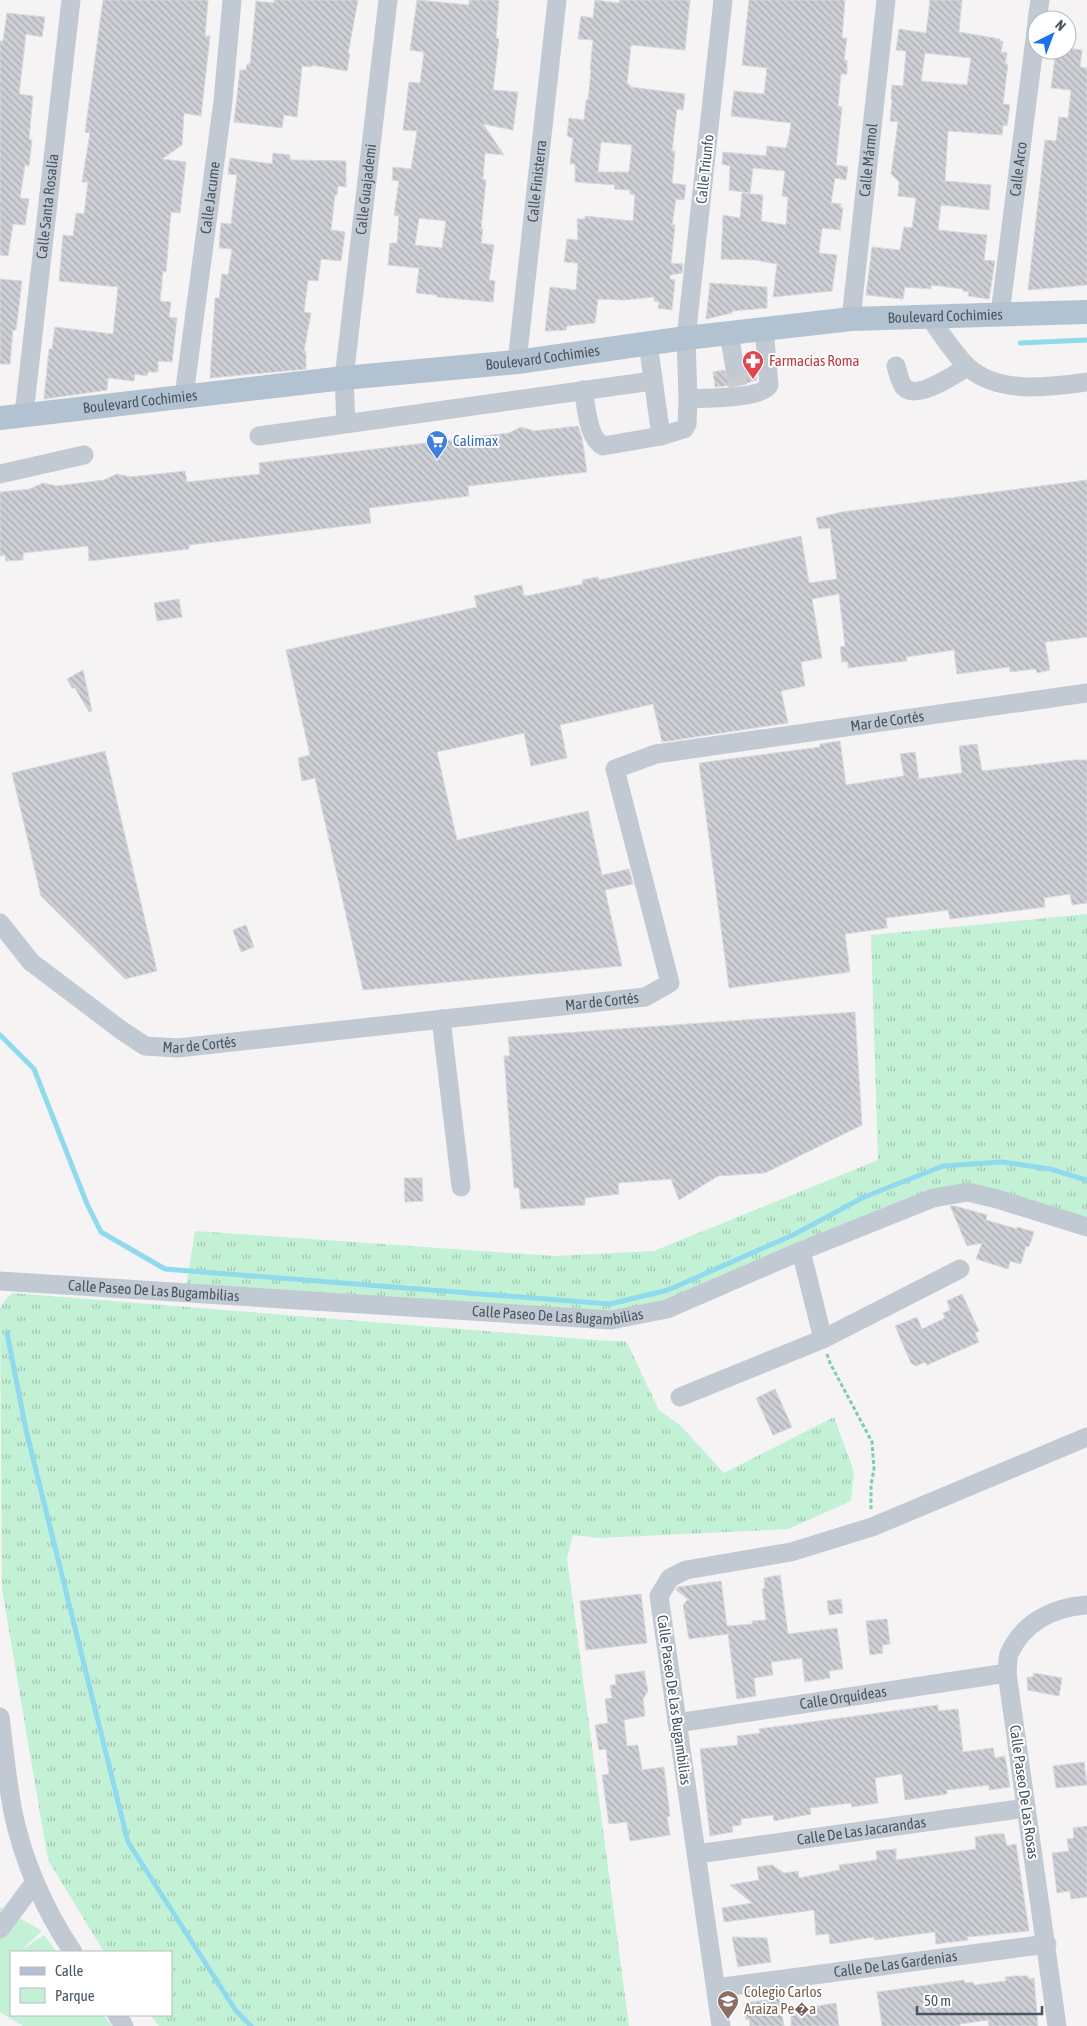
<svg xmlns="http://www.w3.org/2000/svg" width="1087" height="2026" font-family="'Asap Condensed',sans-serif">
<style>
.grass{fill:url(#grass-tufts)}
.green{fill:#c3f1d5}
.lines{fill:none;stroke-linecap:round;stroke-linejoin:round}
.stream{stroke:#90daee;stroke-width:5}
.building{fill:url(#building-back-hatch);stroke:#d7d9de;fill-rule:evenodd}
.minor-tunnel{stroke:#caccce;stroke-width:19;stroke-dasharray:19 9;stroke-linecap:butt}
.path{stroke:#7ad0a6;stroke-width:3;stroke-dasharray:4 2.5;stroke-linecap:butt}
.minor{stroke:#c1cad2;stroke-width:19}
.major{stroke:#b3c2d1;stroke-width:24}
.labels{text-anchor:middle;stroke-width:4;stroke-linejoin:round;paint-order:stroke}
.street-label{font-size:15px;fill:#4a5661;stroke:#fff}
.health-label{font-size:15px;fill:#be3a42;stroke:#fff;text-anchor:start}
.shop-label{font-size:15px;fill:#366cbe;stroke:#fff;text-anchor:start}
.education-label{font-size:15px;fill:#785e54;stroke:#fff;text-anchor:start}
</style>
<defs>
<pattern id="grass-tufts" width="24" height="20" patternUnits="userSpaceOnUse" patternTransform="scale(1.25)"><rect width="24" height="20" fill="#c3f1d5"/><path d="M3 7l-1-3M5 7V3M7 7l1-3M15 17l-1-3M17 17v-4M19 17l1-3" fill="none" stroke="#a0c6b0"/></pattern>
<pattern id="building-back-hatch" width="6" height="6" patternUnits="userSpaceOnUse" patternTransform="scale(1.25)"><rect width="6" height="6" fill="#cdcfd5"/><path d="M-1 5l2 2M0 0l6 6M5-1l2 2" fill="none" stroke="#a8abb0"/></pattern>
</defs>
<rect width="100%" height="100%" fill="#f5f3f3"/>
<path class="grass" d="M1087 914V1227L968 1192 611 1320 185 1293 195 1231 555 1256 654 1251 878 1160 871 935Z
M13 1293 608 1341H626L659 1410 681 1426 724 1473 834 1417 854 1472 851 1501 788 1529 599 1538 573 1535 567 1558 629 2026H159L150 2015H171V1952H104L48 1860 2 1589 0 1308 5 1300Z"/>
<path class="green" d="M0 1907 42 1931 20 1951 44 1935 57 1952H11V2015H103L112 2026H23L0 2012Z"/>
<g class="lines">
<path class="stream" d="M1020 343 1087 340
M0 1035 34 1069 87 1204 101 1232 165 1269 610 1304 668 1290 793 1235 864 1197 943 1166 1002 1162 1050 1169 1087 1180
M7 1333 26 1430 128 1842 236 2011 251 2026"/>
</g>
<path class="building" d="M103 0H208L205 36H210L201 116 184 113 182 145 162 159 186 162 180 213 171 212 166 272 163 271 160 301 171 302 169 317 177 318 172 362 158 361V372H148L147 376 135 374 134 381 108 378 107 390 44 399 49 349H52L55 327 113 334 118 287 59 281 63 235 73 236 76 213 84 214 88 182H82L90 133 85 132Z
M274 0H358L348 54H350L347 71 312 65V67L302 66 297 117 284 115 282 128 234 122 240 70H246L247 64H250L256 1 274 3Z
M417 0 469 5V0H499L496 38 499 39 493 90 518 92 513 130 483 124 504 155 485 153 483 179 486 180 481 229H483L481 243 494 245 489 280 495 281 493 302 437 297V295L416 293 419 268 388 265 390 243H397L399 216 394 215 399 181 392 180 393 167 411 169 417 131 403 130 409 82 420 83 424 52 410 50ZM419 218 446 221 442 248 415 245Z
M595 0 619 3 620 0H690L685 50 631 45 627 84H630V87L685 94 683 110 677 109 672 151H675L672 183 686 185 684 200 676 199 672 225H675L671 263 683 264 682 273 670 275V279L675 280 672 310 658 308 659 302 654 301V297L624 300 598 299 595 323 567 326 566 330 545 331 550 287 576 290 578 263 564 262 567 239 578 240 577 219H585V216L633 221 635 195 630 194V190L614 189 615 185 575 182V164H570L573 138 567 136 569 118 584 120 586 100H588L591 71 590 70 593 40 578 39 581 16 593 18ZM601 142 632 145 629 172H598Z
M749 0H845L842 38H847L844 60H847V74H841L838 106 842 107 836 165 848 167 846 180 835 178 831 203 841 204 840 207 843 208 840 230 822 228 819 253 837 255 832 291 773 297 777 264 755 260 721 259 723 215 740 218 742 193 763 195 761 221 786 225 788 197 782 196 785 171 753 168 750 193 729 190 730 166 722 164 723 152 766 156 767 146 786 148 789 137 791 123 731 116 734 91 764 94 767 68 742 65Z
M930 0H962L959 32 1000 39V41L1003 42 1001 52 1007 53 1005 64H1008L1003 104 1010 105 1007 126 1003 125 1002 135 948 131 945 181 991 185 989 210 941 205 938 230 987 235 984 260 995 261 989 299 968 296 969 292 963 291V289L931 285V289L905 287 903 299 866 295 872 247 900 250 904 227 912 228 916 198 898 196 899 182 891 174 898 122 890 121 892 99H891L892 85 903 86 906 51 896 50 899 29 926 33ZM925 53 971 58 967 85 921 81Z
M7 13 45 17 42 37 26 34 19 94 33 96 29 139 32 140 29 166 25 165 20 198 29 199 25 225 13 224 8 256 0 255V41H3Z
M1067 48 1082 50 1080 67 1087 68V285L1028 290 1045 140 1056 141 1059 117 1068 118 1071 90 1051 88 1056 50H1067Z
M273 153 290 155V160L346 161V187L338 186 337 195H335L331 230 345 232 341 261 321 259 318 281 308 280 304 312 311 313 304 351H306V369L210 378 215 298H219L222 274 228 275 232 249 219 248 221 223 231 224 237 175 228 174 230 158 272 164Z
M0 279 22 281 16 330H13L10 364H0Z
M710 283 767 287V308L732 311V313L706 319Z
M756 366 757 380 743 384 715 387 713 372 724 370 727 376 736 380 742 377 746 367Z
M578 426 582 438 587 472 468 486 469 496 369 508 371 523 189 545V549L89 561 88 546 23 553V560L6 561 5 555 0 556V492L30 489 43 483 57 486 104 480 117 474 130 477 185 471 187 482 260 474 259 463 509 433 521 427 534 431Z
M1087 480V637L1045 642 1050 670 1037 673 1036 669 1010 672 1009 667 957 674 954 650 906 657 907 661 848 668V662H842L840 647 845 646 839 594 812 599 822 658 801 662 805 686 781 691 788 723 662 742 653 704 560 725 567 758 531 766 524 733 437 752 457 840 588 811 602 875 629 869 633 884 605 890 622 966 363 990 315 778 302 781 298 758 310 755 286 650 477 607 474 596 522 585 524 596 531 595 583 584 582 580 598 577 599 580 801 536 809 583 837 579 830 528 819 529 816 518 842 512Z
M179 599 182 617 157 621 154 603Z
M83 670 92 711 89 712 75 688H72L67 679Z
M840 741 846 785 904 776 900 754 915 752 919 779 962 773 959 746 977 744 982 771 1073 760H1087V903L1072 905 1070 894 1044 898 1045 907 950 919 948 910 886 918 887 928 845 934 850 972 729 988 699 763 820 747V744Z
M105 751 157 971 125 979 41 896 12 773Z
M246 925 254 947 241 952 233 930Z
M855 1012 862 1125 765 1173 718 1176 679 1200 671 1179 618 1183 619 1194 585 1198V1205L521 1209 519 1188H514L504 1056H510L508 1037Z
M404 1178H422L423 1201 405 1202Z
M950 1206H955L987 1215 986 1220 1017 1229V1227L1034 1232 1029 1247 1026 1246 1021 1264 1010 1261 1008 1269 976 1259 982 1243 967 1246Z
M962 1294 979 1331 975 1333 979 1342 927 1365 925 1362 916 1366 911 1363 895 1326 917 1317 922 1329 945 1318 943 1313 950 1310 947 1301Z
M775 1389 792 1427 773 1435 756 1398Z
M780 1575 788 1634 837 1628 843 1669 829 1671 830 1678 805 1682 802 1658 771 1662 773 1675 754 1678 756 1696 737 1699 728 1634 689 1639 683 1605 688 1599 676 1590 678 1587 721 1581 727 1626 753 1624 752 1621 766 1620 762 1589 765 1588 764 1578Z
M641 1594 647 1643 586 1650 580 1601Z
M841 1599 843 1613 829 1615 827 1601Z
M887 1619 890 1644 882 1645 883 1653 870 1655 866 1621Z
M644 1671 648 1691 643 1699 645 1716 624 1720 627 1746 638 1745 642 1770 664 1767 670 1816 667 1817 670 1835 630 1841 627 1822 609 1824 602 1775 609 1774 606 1749 599 1750 595 1725 608 1723 605 1699 612 1698 610 1685H616L615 1675Z
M1034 1673 1062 1678 1059 1696 1028 1690 1027 1677H1033Z
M938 1705V1711L958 1709 963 1752 993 1748 995 1758 1005 1756 1010 1787 989 1790V1785L947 1790V1794L905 1800 902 1774 875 1778 878 1803 852 1807 851 1803 810 1808 811 1814 774 1821 773 1815 741 1819V1825L732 1826 733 1832 710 1836 700 1749 738 1745 737 1736 760 1733 759 1729Z
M1084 1762 1087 1785 1056 1788 1053 1766Z
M1087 1826V1897L1071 1899 1070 1891 1057 1893 1052 1853 1069 1851 1067 1839 1074 1838 1073 1828Z
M994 1834H1004L1007 1846 1016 1844 1029 1931 967 1937 968 1940 936 1944 935 1932 874 1940V1937L830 1944 829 1934 816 1935 814 1910 724 1922 722 1908 752 1903 730 1885 759 1880 757 1867 772 1865 784 1873 798 1871 799 1878 840 1870 839 1865 877 1860 876 1851 896 1849V1860L976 1849 975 1837Z
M732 1937 767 1938 771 1962 738 1967Z
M1014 1976H1028V1979L1034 1978 1038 2026H989L988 2020 960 2024V2026H882L877 1992 964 1980 965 1983 973 1982 974 1985 1006 1981 1005 1977Z
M779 1998 784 2026H750L749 2019 746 2020 744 2003Z
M836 2003 839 2026H791V2010Z"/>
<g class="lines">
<path class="minor-tunnel" d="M735 369 738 386"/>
<path class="path" d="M827 1354 830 1363 872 1442 874 1469 871 1485V1509"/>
<g class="minor">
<path d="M723 0 686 338 688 399C704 398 762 399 769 385L764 329"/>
<path d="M1037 20 1040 0"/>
<path id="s1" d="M1000 314 1037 23"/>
<path d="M929 317C940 331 954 354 967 366 997 395 1050 387 1087 382"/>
<path id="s2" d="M851 319 886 0"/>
<path d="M729 333 735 369"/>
<path d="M648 343 661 436"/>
<path id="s3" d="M517 362 557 0"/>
<path d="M896 366C898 372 900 383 904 387 917 401 955 374 967 367"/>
<path d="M583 390C587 407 587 437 603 446L661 436 684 429 687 424 688 399"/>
<path id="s4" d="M184 396 223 101 232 0"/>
<path id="s5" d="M24 414 71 0"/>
<path id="s6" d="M346 423 344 378 388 0"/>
<path d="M259 436 652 381"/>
<path d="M0 474 84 455"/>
<path id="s7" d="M0 923 31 962 121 1030 145 1046 178 1048 645 997 670 983 615 769 656 754 1087 693"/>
<path d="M441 1019 461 1187"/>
<path d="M801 1251 823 1339"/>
<path id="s8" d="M0 1281 611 1320 667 1309 801 1251 933 1198 968 1192 997 1199 1087 1227"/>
<path d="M680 1397 823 1339 960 1269"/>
<path d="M0 1717C4 1748 7 1781 13 1812 23 1861 45 1911 73 1952"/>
<path id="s9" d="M677 1723 1007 1673"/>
<path id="s10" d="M697 1854 1026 1808"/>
<path d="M0 1929 35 1882"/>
<path id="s11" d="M716 1988 1047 1944"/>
<path d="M117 2015 124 2026"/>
<path d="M721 2026 659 1596 670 1578 686 1570 791 1552 872 1527 1087 1437"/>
<path d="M1057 2026 1007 1673C1008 1667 1007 1660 1009 1654 1023 1622 1054 1607 1087 1605"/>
</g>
<path class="major" id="s12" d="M0 418 344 378 517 362 686 338 851 319 1087 312"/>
</g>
<defs>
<g id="pharmacy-pin" transform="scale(1.125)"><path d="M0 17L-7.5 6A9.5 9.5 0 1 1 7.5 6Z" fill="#e0444e" stroke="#fff"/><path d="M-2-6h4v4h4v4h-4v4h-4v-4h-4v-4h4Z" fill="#fff"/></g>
<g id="supermarket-pin" transform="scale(1.125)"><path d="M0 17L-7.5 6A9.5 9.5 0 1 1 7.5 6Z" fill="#3f7fe0" stroke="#fff"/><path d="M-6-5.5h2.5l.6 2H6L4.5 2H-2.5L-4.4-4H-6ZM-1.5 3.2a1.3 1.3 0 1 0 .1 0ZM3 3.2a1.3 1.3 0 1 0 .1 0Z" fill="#fff"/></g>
<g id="school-pin" transform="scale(1.125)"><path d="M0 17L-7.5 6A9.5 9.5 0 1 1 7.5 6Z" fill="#8d6e63" stroke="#fff"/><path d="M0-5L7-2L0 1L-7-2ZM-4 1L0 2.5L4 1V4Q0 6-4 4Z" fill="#fff"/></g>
</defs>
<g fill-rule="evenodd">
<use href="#pharmacy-pin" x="753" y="361"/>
<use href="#supermarket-pin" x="437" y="441"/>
<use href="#school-pin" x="728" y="2001"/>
</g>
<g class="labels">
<g class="street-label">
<text dy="5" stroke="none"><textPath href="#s2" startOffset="160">Calle Mármol</textPath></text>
<text dy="5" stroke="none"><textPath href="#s1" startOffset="146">Calle Arco</textPath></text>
<text transform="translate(705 169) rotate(-84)" y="5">Calle Triunfo</text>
<text dy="5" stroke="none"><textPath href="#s3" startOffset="182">Calle Finisterra</textPath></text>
<text dy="5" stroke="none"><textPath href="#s6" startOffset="235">Calle Guajademi</textPath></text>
<text dy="5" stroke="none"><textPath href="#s4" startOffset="200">Calle Jacume</textPath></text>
<text dy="5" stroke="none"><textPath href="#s5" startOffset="209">Calle Santa Rosalía</textPath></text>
<text dy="5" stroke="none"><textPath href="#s12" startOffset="951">Boulevard Cochimies</textPath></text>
<text dy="5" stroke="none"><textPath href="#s12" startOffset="546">Boulevard Cochimies</textPath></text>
<text dy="5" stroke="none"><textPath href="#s12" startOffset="141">Boulevard Cochimies</textPath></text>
<text dy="5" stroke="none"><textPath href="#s7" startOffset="1221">Mar de Cortés</textPath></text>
<text dy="5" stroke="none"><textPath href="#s7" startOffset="651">Mar de Cortés</textPath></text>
<text dy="5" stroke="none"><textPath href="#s7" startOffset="246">Mar de Cortés</textPath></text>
<text dy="5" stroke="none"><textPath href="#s8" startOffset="154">Calle Paseo De Las Bugambilias</textPath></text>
<text dy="5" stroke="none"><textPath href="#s8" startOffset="559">Calle Paseo De Las Bugambilias</textPath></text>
<text dy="5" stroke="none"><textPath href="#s9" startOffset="168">Calle Orquídeas</textPath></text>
<text transform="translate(674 1700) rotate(82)" y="5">Calle Paseo De Las Bugambilias</text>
<text transform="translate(1024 1792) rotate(82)" y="5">Calle Paseo De Las Rosas</text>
<text dy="5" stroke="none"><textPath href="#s10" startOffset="166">Calle De Las Jacarandas</textPath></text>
<text dy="5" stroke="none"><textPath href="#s11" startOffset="181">Calle De Las Gardenias</textPath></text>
</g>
<g class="health-label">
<text x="769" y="366">Farmacias Roma</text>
</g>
<g class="shop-label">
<text x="453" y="446">Calimax</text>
</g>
<g class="education-label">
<text x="744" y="1997">Colegio Carlos<tspan x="744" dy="17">Araiza Pe�a</tspan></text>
</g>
</g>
<rect x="10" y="1951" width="162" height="65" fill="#ffffff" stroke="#b7bbc0"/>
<rect x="20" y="1967" width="25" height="8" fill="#b3c2d1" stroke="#b7bbc0"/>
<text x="55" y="1976" font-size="15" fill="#4a5661">Calle</text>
<rect x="20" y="1988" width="25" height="15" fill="#c3f1d5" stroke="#b7bbc0"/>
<text x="55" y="2001" font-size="15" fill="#4a5661">Parque</text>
<g transform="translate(1052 35) rotate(42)"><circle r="24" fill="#ffffff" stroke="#b7bbc0"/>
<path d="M0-4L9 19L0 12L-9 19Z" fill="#1a73e8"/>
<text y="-8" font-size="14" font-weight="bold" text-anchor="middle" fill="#4a5661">N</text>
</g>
<path d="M917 2006v8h125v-8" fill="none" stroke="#4a5661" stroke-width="2.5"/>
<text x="924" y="2006" font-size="15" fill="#4a5661" stroke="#ffffff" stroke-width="4" paint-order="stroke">50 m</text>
</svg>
